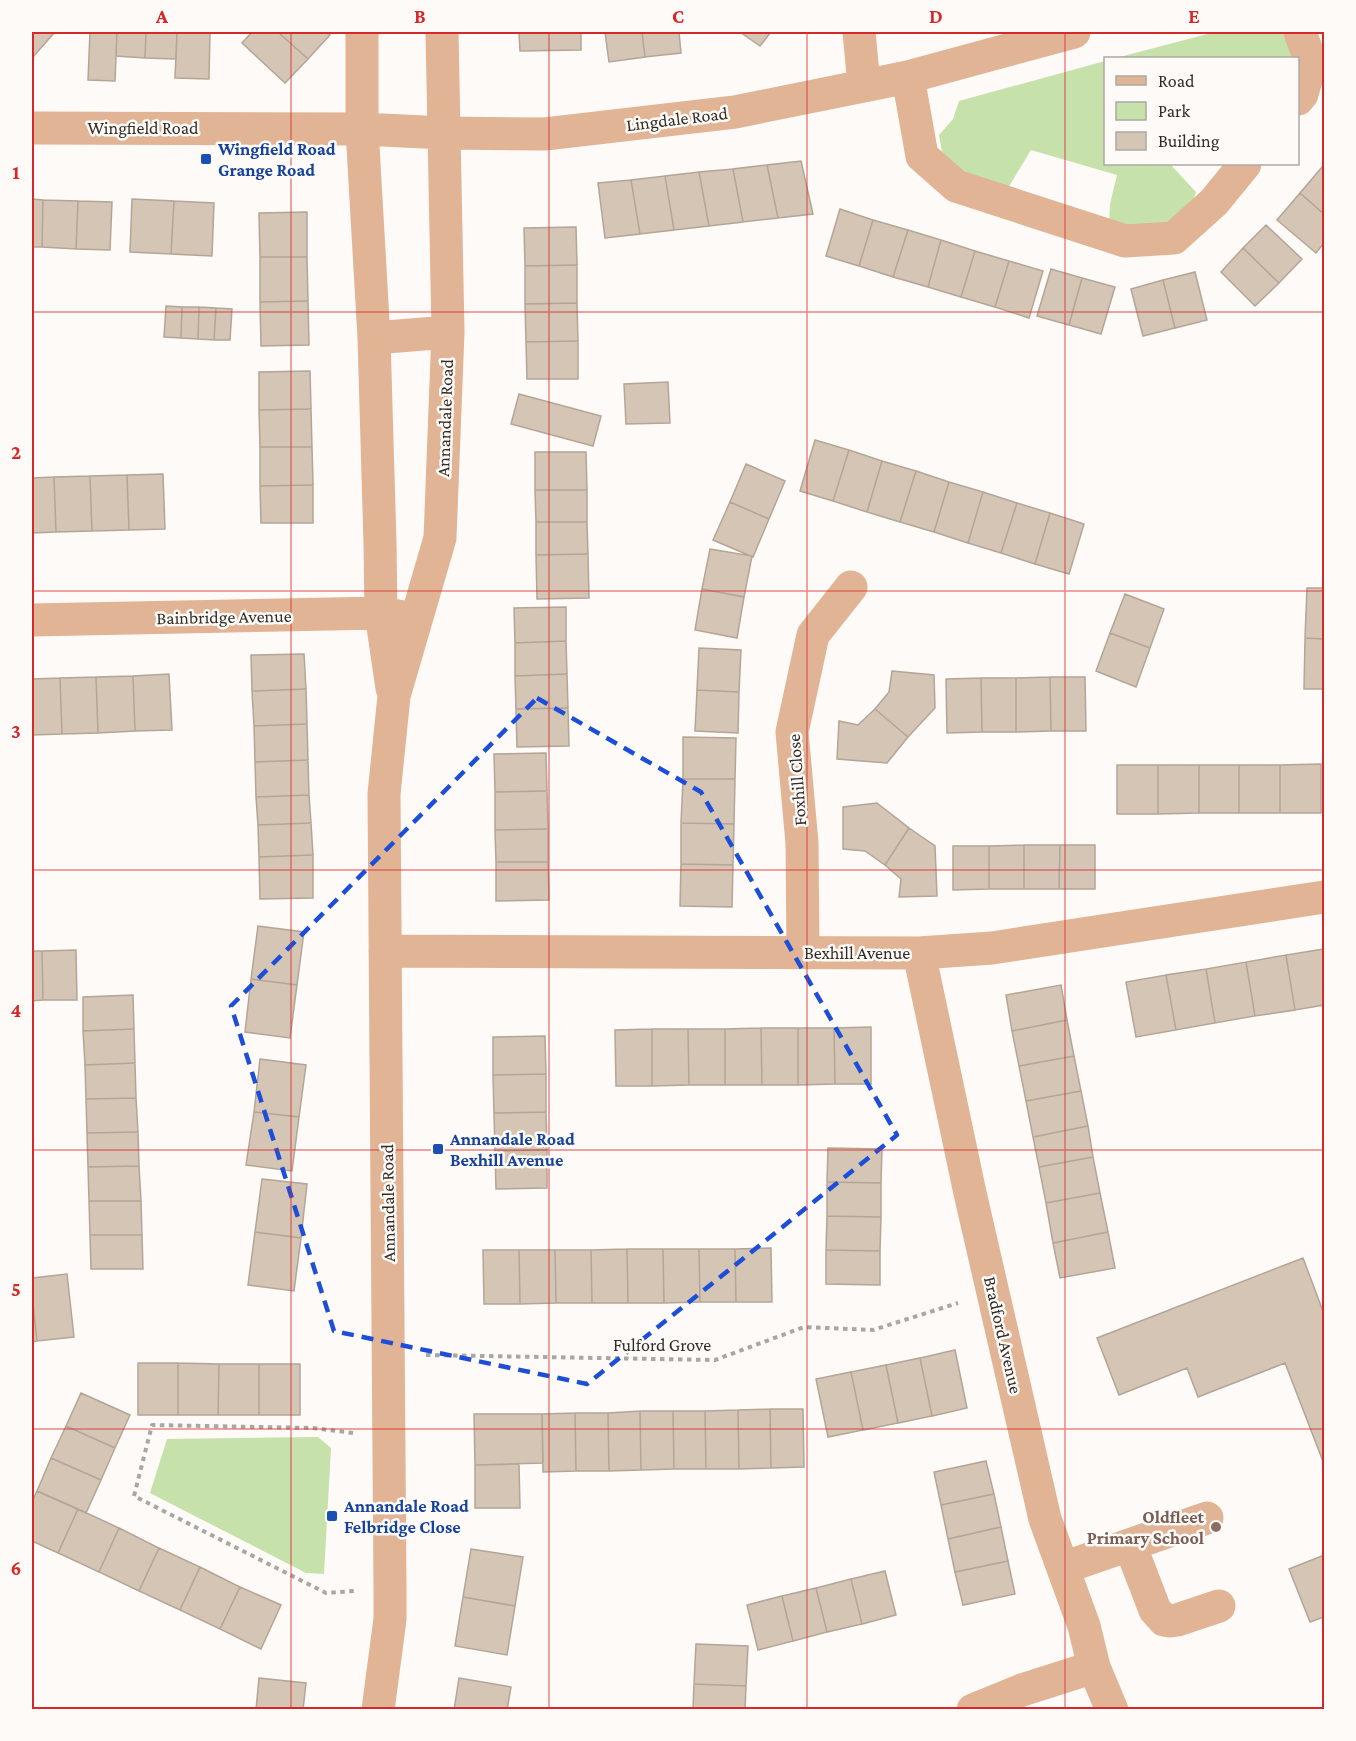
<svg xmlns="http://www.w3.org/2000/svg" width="1356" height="1741" font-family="'Crimson Pro',serif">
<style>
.green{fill:#c6e1aa}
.building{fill:#d4c5b5;stroke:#b4a596;stroke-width:1.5}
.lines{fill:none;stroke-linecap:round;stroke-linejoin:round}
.path{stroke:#aaa6a2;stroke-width:4;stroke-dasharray:4.5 4.5;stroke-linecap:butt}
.minor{stroke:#e0b494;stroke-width:33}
.marked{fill:none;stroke:#1d4ed8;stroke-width:4.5;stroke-dasharray:12 8;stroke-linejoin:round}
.grid{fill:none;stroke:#d62828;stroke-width:1.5;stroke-opacity:0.55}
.transit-dot{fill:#1a4fb4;stroke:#fdfaf7;stroke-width:2}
.education-dot{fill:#8d6e63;stroke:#fdfaf7;stroke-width:2}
.labels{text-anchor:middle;stroke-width:5;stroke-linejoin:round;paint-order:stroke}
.street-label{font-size:18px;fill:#322c26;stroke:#fdfaf7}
.transit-label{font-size:18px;font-weight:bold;fill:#164399;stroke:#fdfaf7;text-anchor:start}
.education-label{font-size:18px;font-weight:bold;fill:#785e54;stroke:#fdfaf7;text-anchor:end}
.neatline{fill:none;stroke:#d62828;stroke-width:2}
.grid-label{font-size:20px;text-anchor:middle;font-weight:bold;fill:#d62828}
</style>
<rect width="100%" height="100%" fill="#fdfaf7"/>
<path class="green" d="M1215 32H1289L1295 58H1116Z
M1105 61 1106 164H1170L1196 192 1191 207 1169 223 1140 227 1109 225 1110 204 1117 175 1031 150 1005 193 966 175 942 152 939 135 953 119 959 101Z
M318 1437 331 1448 324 1574 306 1573 150 1493 167 1439Z"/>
<path class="building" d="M32 32H55L32 58Z
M90 32H117L115 81 88 80Z
M117 32H146L145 58 116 56Z
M146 32H177L176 59 145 58Z
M177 32H210L209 79 175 78Z
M252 32H278L308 59 285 83 242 43Z
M278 32H327L330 35 308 59Z
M519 32H581V50L520 51Z
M605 32H642L645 57 609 62Z
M642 32H679L681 53 645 57Z
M740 32H771L760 46Z
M801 161 813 214 778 218 767 165Z
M767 165 778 218 743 222 733 169Z
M1322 167 1324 169V214L1300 193Z
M733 169 743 222 709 226 699 172Z
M699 172 709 226 674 230 665 176Z
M665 176 674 230 640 234 631 180Z
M631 180 640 234 605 238 598 183Z
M1300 193 1324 214V243L1316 253 1277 220Z
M32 199 43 200 42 247H32Z
M132 199 174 201 171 254 130 252Z
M43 200 78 201 76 249 42 247Z
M78 201 112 202 110 250 76 249Z
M174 201 214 203 212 256 171 254Z
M840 209 873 220 859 266 826 256Z
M307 212V257H260L259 213Z
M873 220 908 230 893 277 859 266Z
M1266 225 1302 259 1279 283 1243 248Z
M576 227 577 265 525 266 524 228Z
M908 230 941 240 928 287 893 277Z
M941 240 975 251 961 297 928 287Z
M1243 248 1279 283 1255 306 1221 272Z
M975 251 1009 261 995 307 961 297Z
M260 257H307L308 301 260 302Z
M1009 261 1043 271 1029 318 995 307Z
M577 265V303L525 304V266Z
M1051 269 1082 278 1069 325 1037 316Z
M1195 272 1207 320 1175 328 1163 280Z
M1082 278 1115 287 1101 334 1069 325Z
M1163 280 1175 328 1143 336 1131 289Z
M308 301 309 345 261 346 260 302Z
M577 303 578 341 526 342 525 304Z
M166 306 182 307 181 338 164 337Z
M182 307H199L198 339 181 338Z
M199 307 216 308 214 340 198 339Z
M216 308 232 309 230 340H214Z
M578 341V379H527L526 342Z
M310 371 311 409 259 410V372Z
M668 382 670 423 626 424 624 384Z
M519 394 601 416 593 446 511 424Z
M311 409 312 447H260L259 410Z
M815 440 849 450 833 501 800 491Z
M260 447H312L313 485 260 486Z
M849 450 882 461 867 512 833 501Z
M535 452H586L587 490H535Z
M882 461 916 471 900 522 867 512Z
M746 464 785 481 769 519 730 502Z
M916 471 949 482 934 532 900 522Z
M163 474 165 529 129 530 127 475Z
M127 475 129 530 92 531 90 476Z
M90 476 92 531 56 532 54 477Z
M54 477 56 532 32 533V478Z
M949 482 983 492 968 543 934 532Z
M313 485V523H261L260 486Z
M535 490H587V522H536Z
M983 492 1017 503 1001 553 968 543Z
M730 502 769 519 753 557 713 540Z
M1017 503 1050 513 1035 564 1001 553Z
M1050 513 1084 524 1069 574 1035 564Z
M536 522H587L588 554 536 555Z
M710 549 752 556 744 597 702 589Z
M588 554 589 598 537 599 536 555Z
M1307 588H1324V639L1305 638Z
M702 589 744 597 737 638 695 630Z
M1125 594 1164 609 1150 648 1110 633Z
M566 607V641L515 643 514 608Z
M1110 633 1150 648 1136 687 1096 671Z
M1305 638 1324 639V689H1304Z
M566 641 567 674 515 676V643Z
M699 648 741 650 739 692 697 690Z
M304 654 306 689 252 691 251 655Z
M892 671 934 675 935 708 908 737 875 709 889 692Z
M169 674 172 730 135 731 133 676Z
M567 674 568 708 516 709 515 676Z
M133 676 135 731 98 733 96 677Z
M96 677 98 733 62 734 60 678Z
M1050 677H1085L1086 731H1051Z
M1050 677 1051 731 1016 732V678Z
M60 678 62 734 32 735V679Z
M981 678 982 732 947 733 946 679Z
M981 678H1016V732H982Z
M306 689 307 724 254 726 252 691Z
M697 690 739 692 738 733 695 731Z
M568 708 569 746 517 747 516 709Z
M875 709 908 737 887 763 837 759 839 721 858 725Z
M307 724 308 760 255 762 254 726Z
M683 737 736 738 735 779H683Z
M546 753 547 791 495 792 494 754Z
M308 760 309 795 256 797 255 762Z
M1321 764V813H1280V765Z
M1117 765H1158V814H1117Z
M1158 765H1199V813L1158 814Z
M1199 765H1239V813H1199Z
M1239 765H1280V813H1239Z
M683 779H735L734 824 681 823Z
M547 791 548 829 495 830V792Z
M309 795 311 823 258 825 256 797Z
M877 803 909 828 885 865 865 851 843 849V807Z
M311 823 313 855 259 857 258 825Z
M681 823 734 824 733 865 681 864Z
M909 828 935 846 937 896 899 897 901 879 885 865Z
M548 829V862H496L495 830Z
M1024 845H1060L1059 889H1024Z
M1024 845V889H989V846Z
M1060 845H1095V889H1059Z
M953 846H989V889L953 890Z
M313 855V898L260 899 259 857Z
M496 862H548L549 900 496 901Z
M681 864 733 865 732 907 680 906Z
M258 926 304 932 297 985 251 979Z
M1324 949V1005L1295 1010 1286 955Z
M76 950 77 1000H43L42 951Z
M32 951H42L43 1000 32 1001Z
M1286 955 1295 1010 1255 1016 1246 962Z
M1246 962 1255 1016 1215 1023 1206 969Z
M1206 969 1215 1023 1176 1030 1166 975Z
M1166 975 1176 1030 1136 1037 1126 982Z
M251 979 297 985 290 1038 245 1032Z
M1061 985 1067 1020 1012 1031 1006 995Z
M133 995 134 1029 83 1031V997Z
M1067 1020 1074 1056 1019 1066 1012 1031Z
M871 1027V1084H835L834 1028Z
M761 1028 762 1085H725V1029Z
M761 1028H798V1085H762Z
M798 1028H834L835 1084 798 1085Z
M134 1029 135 1063 85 1065 83 1031Z
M652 1029V1086H616L615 1030Z
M652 1029H688L689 1085 652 1086Z
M688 1029H725V1085H689Z
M545 1036 546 1074 493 1075V1037Z
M1074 1056 1081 1091 1026 1101 1019 1066Z
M260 1059 306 1065 299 1117 254 1112Z
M135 1063 136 1098 86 1099 85 1065Z
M546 1074V1112L494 1113 493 1075Z
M1081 1091 1088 1126 1033 1137 1026 1101Z
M136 1098 138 1132 87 1133 86 1099Z
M254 1112 299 1117 292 1171 246 1165Z
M546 1112 547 1150 495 1151 494 1113Z
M1088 1126 1093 1157 1039 1167 1033 1137Z
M138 1132 139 1166 88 1167 87 1133Z
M828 1148 882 1149 881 1183 827 1182Z
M547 1150V1188L496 1189 495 1151Z
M1093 1157 1100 1193 1046 1203 1039 1167Z
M139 1166 141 1201H89L88 1167Z
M262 1179 307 1184 301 1238 255 1232Z
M827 1182 881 1183V1217L827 1216Z
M1100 1193 1108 1232 1053 1243 1046 1203Z
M89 1201H141L142 1235H90Z
M827 1216 881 1217 880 1251 826 1250Z
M255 1232 301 1238 294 1291 248 1285Z
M1108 1232 1115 1268 1060 1278 1053 1243Z
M90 1235H142L143 1269H91Z
M771 1248 772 1302H736L735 1249Z
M627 1249H663L664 1303H628Z
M627 1249 628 1303H592L591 1250Z
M663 1249H699L700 1302 664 1303Z
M699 1249H735L736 1302H700Z
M483 1250H519L520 1304H484Z
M519 1250H555L556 1303 520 1304Z
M555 1250H591L592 1303H556Z
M826 1250 880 1251V1285L826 1284Z
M1303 1258 1324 1314V1464L1285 1363 1198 1397 1187 1368 1119 1395 1097 1338Z
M67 1274 74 1337 37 1341 32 1295V1278Z
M32 1295 37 1341 32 1342Z
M955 1350 967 1408 932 1416 920 1358Z
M920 1358 932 1416 898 1423 886 1365Z
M138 1363H178V1415H138Z
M178 1363 219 1364 218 1415H178Z
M219 1364H259V1415H218Z
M259 1364H300V1415H259Z
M886 1365 898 1423 863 1430 851 1372Z
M851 1372 863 1430 828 1437 816 1379Z
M81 1393 130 1415 115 1448 66 1426Z
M770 1409 771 1468 739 1469 738 1410Z
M770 1409H803L804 1467 771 1468Z
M738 1410 739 1469H706L705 1411Z
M640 1411H673L674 1469 641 1470Z
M640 1411 641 1470 609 1471 608 1413Z
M673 1411H705L706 1469H674Z
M575 1413H608L609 1471H576Z
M575 1413 576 1471 543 1472 542 1414Z
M474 1414H542L543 1463 475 1465Z
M66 1426 115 1448 101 1480 51 1458Z
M51 1458 101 1480 86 1513 37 1491Z
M986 1461 994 1494 941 1505 934 1472Z
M519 1464 520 1508H475V1465Z
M37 1491 78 1509 58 1553 32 1541V1502Z
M994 1494 1001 1527 948 1539 941 1505Z
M78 1509 119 1528 99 1572 58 1553Z
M1001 1527 1008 1561 955 1572 948 1539Z
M119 1528 159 1548 139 1591 99 1572Z
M159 1548 200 1567 180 1610 139 1591Z
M471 1549 523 1557 515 1606 463 1597Z
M1324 1555V1617L1310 1622 1289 1569Z
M1008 1561 1015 1594 963 1605 955 1572Z
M200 1567 240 1587 220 1629 180 1610Z
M885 1571 896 1615 862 1624 851 1579Z
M851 1579 862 1624 827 1632 816 1588Z
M240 1587 281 1605 261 1649 220 1629Z
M816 1588 827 1632 793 1641 782 1596Z
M782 1596 793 1641 758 1650 747 1605Z
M463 1597 515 1606 507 1655 455 1646Z
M696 1644 748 1646 746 1686 694 1684Z
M259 1678 306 1683 303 1710H256Z
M459 1678 511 1687 507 1710H454Z
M694 1684 746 1686 745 1710H693Z"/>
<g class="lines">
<path class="path" d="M426 1355 715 1360 804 1327 873 1330 958 1303
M353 1433 313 1428 152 1425 134 1496 326 1593 354 1591"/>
<path class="minor" d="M362 32V129L374 338 380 543 381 613 392 688
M859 32 864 85
M908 77 922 156 956 186 1125 241 1174 238 1214 202 1245 164
M1298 99 1302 94 1311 63 1300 32
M32 128 362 129 444 133 545 134 735 112 908 77 1074 32
M374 338 448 332
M32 620 381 613 403 617
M385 951 919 953 992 948 1324 897
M803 952 802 843 792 732 813 635 851 587
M919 953 970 1193 1045 1519 1084 1626 1094 1667 1112 1710
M1130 1545 1155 1610 1164 1620 1170 1621 1177 1620 1219 1606
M1063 1568 1207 1518
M378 1710 390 1619V1588L384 794 394 696 440 538 448 332 442 32
M973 1710 1022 1690 1094 1667"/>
</g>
<path class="marked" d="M537 698 701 792 897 1135 587 1384 334 1331 231 1006Z"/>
<path class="grid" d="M291 32V1710M549 32V1710M807 32V1710M1065 32V1710M32 312H1324M32 591H1324M32 870H1324M32 1150H1324M32 1429H1324"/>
<g class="transit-dot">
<rect x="200" y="153" width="12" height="12" rx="3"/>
<rect x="432" y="1143" width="12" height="12" rx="3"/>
<rect x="326" y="1510" width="12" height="12" rx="3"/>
</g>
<circle class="education-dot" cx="1216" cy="1527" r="6"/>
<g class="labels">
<g class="street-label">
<text transform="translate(677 119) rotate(-7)" y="6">Lingdale Road</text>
<text x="143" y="134">Wingfield Road</text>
<text transform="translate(445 418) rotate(-88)" y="6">Annandale Road</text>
<text transform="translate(224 617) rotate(-1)" y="6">Bainbridge Avenue</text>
<text transform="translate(797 780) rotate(-94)" y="6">Foxhill Close</text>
<text x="857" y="959">Bexhill Avenue</text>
<text transform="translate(388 1203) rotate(-91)" y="6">Annandale Road</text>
<text transform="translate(1003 1335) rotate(77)" y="6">Bradford Avenue</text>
<text x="662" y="1351">Fulford Grove</text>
</g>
<g class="transit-label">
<text x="218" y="155">Wingfield Road<tspan x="218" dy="21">Grange Road</tspan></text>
<text x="450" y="1145">Annandale Road<tspan x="450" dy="21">Bexhill Avenue</tspan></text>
<text x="344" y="1512">Annandale Road<tspan x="344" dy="21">Felbridge Close</tspan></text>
</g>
<g class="education-label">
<text x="1204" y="1523">Oldfleet<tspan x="1204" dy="21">Primary School</tspan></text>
</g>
</g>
<rect width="1356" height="1741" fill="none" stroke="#fdfaf7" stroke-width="66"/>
<rect x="1104" y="57" width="195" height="108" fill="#fdfaf7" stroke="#aca8a3" stroke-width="1.5"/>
<rect x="1116" y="76" width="30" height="9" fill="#e0b494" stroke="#aca8a3" stroke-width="1.5"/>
<text x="1158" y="87" font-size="18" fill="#322c26">Road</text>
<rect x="1116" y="102" width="30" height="18" fill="#c6e1aa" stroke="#aca8a3" stroke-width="1.5"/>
<text x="1158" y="117" font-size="18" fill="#322c26">Park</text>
<rect x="1116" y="132" width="30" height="18" fill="#d4c5b5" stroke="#aca8a3" stroke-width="1.5"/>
<text x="1158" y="147" font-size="18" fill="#322c26">Building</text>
<rect x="33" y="33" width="1290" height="1675" class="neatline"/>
<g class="grid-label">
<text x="162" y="23">A</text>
<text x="420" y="23">B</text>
<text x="678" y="23">C</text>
<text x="936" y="23">D</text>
<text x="1194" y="23">E</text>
<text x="16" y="179">1</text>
<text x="16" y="459">2</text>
<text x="16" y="738">3</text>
<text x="16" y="1017">4</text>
<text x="16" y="1296">5</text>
<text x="16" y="1575">6</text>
</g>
</svg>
